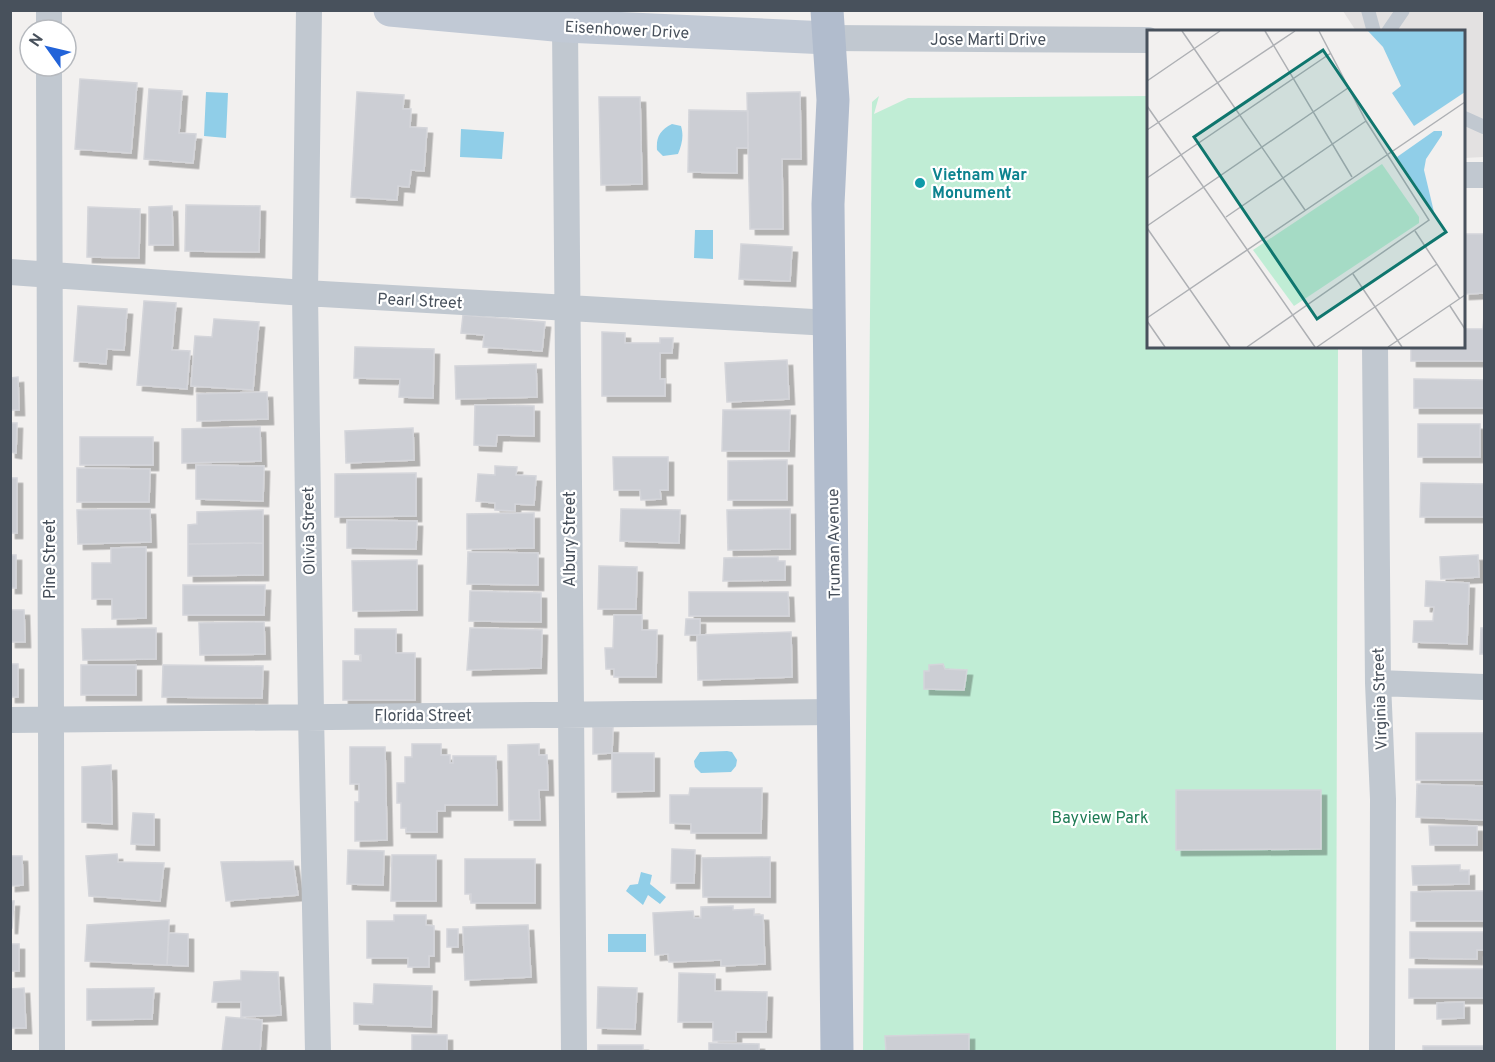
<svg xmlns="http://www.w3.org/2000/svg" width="1495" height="1062" font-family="Overpass,sans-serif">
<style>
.education{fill:#e3e1e1}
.green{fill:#c0edd5}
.water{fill:#90cee8}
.building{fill:#ccced4;stroke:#d4d5da;stroke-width:1.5;filter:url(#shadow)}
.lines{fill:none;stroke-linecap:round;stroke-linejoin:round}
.lane{stroke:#c1c8d0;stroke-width:14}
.street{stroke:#c1c8d0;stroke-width:26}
.secondary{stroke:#c1c9d5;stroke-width:33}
.primary{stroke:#b1bccd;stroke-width:33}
.culture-dot{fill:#0f9aa8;stroke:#fff;stroke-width:2}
.labels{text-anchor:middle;stroke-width:4.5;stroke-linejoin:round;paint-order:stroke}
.street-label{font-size:16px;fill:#48515c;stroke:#fff}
.culture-label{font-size:16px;font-weight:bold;fill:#0d838f;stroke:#fff;text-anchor:start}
.park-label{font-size:16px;fill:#1c7a53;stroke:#fff}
.inset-road{fill:none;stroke:#aeb0b4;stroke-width:1.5}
.view{fill:#0f766e;fill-opacity:0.15;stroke:#0f766e;stroke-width:3}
.inset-edge{fill:none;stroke:#48515c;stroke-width:3}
</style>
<defs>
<filter id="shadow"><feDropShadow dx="5.5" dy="5.5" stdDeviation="0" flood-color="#0004"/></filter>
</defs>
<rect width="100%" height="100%" fill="#f2f0ef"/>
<path class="education" d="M1343 11H1484V157L1464 158V32L1356 31Z"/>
<path class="green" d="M879 96 874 114 908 98 1148 96V346L1338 347 1336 1051 863 1052 872 102Z"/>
<path class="water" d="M206 92 228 93 226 138 204 136Z
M672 124 681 126C684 136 682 144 678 154L663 156 657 150C656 137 660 130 672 124Z
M461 129 504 132 502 159 460 157Z
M695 230H713V259L694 258Z
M727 751 732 752 737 760 736 766 731 772 701 773 695 767 694 761 700 752Z
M641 872 652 875 650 884 666 897 660 904 648 895 643 905 626 891 630 885 638 884Z
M608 934H646V952H608Z"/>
<path class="building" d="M80 79 137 83 131 153 75 149Z
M149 89 182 91 179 133 196 134 193 163 144 159Z
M357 92 404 95 403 109H411L410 127 427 128 424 171 411 170 409 187 398 186 397 200 351 197Z
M800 92 801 159H782L783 229H750L747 93Z
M599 97H640L642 184 601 185Z
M689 110 748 111V148H737V173L688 172Z
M186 205 260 206 259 252 185 251Z
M172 206 173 245H149V207Z
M88 207 140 209 139 258 87 257Z
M1464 234H1484V293L1464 294Z
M741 244 792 247 790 281 739 279Z
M144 301 176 303 172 350 190 351 187 389 137 385Z
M78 306 127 309 124 350 107 349 106 364 74 361Z
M463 315 545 322 542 351 483 347 484 335 461 333Z
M1484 315V361H1411V346H1464V329H1483Z
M214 319 259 322 253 390 191 386 195 336 212 337Z
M602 332 625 333V343H660V338H673L672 353H660V379H665V396H602Z
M355 347 434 349 433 398 399 397 400 379 354 378Z
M787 360 789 399 727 402 725 363Z
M536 364 537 397 456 399 455 366Z
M18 377 19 410H10V378Z
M1414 379 1484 380V408H1414Z
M267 392 268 419 197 421V394Z
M475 405 534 406V436L497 435 496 446 474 445Z
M723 410H790L789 451H722Z
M10 423H17L16 453 10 452Z
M1418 424H1480V457H1418Z
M260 427 261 461 182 463V429Z
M413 428 414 460 346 463 345 431Z
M80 437H153V465H80Z
M613 457H668V490H660L661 499 641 500 640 490H614Z
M787 460V500H728V461Z
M196 465 264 466 263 501 196 499Z
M495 466 517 467 516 475 536 476 534 505 515 504V511L495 510V503L476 501 478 474 495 475Z
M77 468 150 469 149 502H77Z
M416 473V516L335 517V474Z
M1484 476V517H1420L1421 483 1484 484Z
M10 478H17V533H10Z
M150 509 151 542 78 544 77 510Z
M621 509 680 510 679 543 620 541Z
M790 509V549L728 550 727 510Z
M263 510V543L188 544V525L197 524V512Z
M534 513V548L467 549V514Z
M347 520 417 521 416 549 347 548Z
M263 543V575L188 576V544Z
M146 547V618L112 619V599H92V563H111V548Z
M468 552 538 553V585L467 584Z
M10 555H16V588H10Z
M1478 555 1479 577 1441 579 1440 557Z
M778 557V561H785V580L723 581 724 558Z
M417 560V610L353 611 352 561Z
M599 566 637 567 636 609H598Z
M1426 581 1469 583 1467 644 1413 642 1414 621H1433L1434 607 1425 606Z
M183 585H265L264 615H183Z
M470 591 541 593V622L469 621Z
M689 592H788L789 616H689Z
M10 610H24L25 642H10Z
M614 615H642V630H657L656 677H614V669H606L605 648H613Z
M686 619H700V635H685Z
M264 622 265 654 200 655 199 623Z
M156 628V659L83 660 82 629Z
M470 628 542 630 541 668 467 670Z
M1481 628H1484V654H1480Z
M355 629H396V653H415V700H343V661H361V655L355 654Z
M791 632 792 677 698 680 697 635Z
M10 664H18V697H10Z
M943 664 945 669 967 670 964 690 924 689V671H929V665Z
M81 665H136V695H81Z
M163 665 263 666 262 698 162 697Z
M593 727H613L612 753 593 754Z
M1416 733H1484V780H1416Z
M412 744H441V755H450V763H453V756H496L497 805H445V811H437V832H406V828H401V803H397V783H405V757H412Z
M539 744V755H547L548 790H539L540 820H509L508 745Z
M350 747H385L387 840 355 841V802H359V784H350Z
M612 753H654V791L612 792Z
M111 765 112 824 82 822V767Z
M1417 784 1484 786V820L1416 817Z
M690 788H762L761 833H691V824L670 823V795H689Z
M1176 790H1321V849L1176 850Z
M133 813 154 814V845L131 844Z
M1429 826H1477V845H1430Z
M672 849 695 850 694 883H671Z
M348 850 384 851 383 885 347 884Z
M117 854 118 862 164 863 160 901 89 896 86 856Z
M392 855H436V901H391Z
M10 856H22L23 885 10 886Z
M770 857V897H703L702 858Z
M465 859H535V903H471V894H465Z
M293 861 298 895 226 901 221 862Z
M1460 865V871L1469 870V884L1413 885 1412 866Z
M1484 891V921H1411V892Z
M10 901H14L12 928H10Z
M733 906V910L754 909V915H763L765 964 721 966V960L669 962 668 954 655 955 653 913 693 911 694 918H701V907Z
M394 915H426V925L434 926V956H429V967H408V958H367V921H394Z
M169 920 167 965 85 961 87 925Z
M528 925 531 977 465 980 463 927Z
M447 929H458V947H447Z
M1410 932H1484V950H1477V959L1410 958Z
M169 933 188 934V966L167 965Z
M10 944H19V971H10Z
M1409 969H1484V998H1409Z
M241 971 278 972 281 1015 241 1017V1002H212L214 982 241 980Z
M679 973 715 974V991L767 992 766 1032H736V1041H713V1022H678Z
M374 984 432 986 431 1027 354 1024V1003L373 1004Z
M598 987 637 988 635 1029 597 1028Z
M24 988 26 1028H10V989Z
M154 988 152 1019 87 1020V989Z
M1464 1002V1018L1437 1019V1003Z
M226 1017 262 1020 260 1052H222Z
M969 1034V1052H886L885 1036Z
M412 1035H447V1052H412Z
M709 1043 759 1044V1052H709Z
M598 1045H643V1052H598Z
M1423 1046H1484V1052H1423Z"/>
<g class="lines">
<path class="lane" d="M1368 10 1374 32
M1388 32 1403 10
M1464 118 1484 127"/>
<path class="street" d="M309 10 305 293 311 715 318 1052
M565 26 574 1052
M49 30V10
M828 38 1148 40
M49 66 52 1052
M1464 175H1484
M10 272 305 293 830 323
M1375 346 1378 683 1383 799 1382 1052
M1378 683 1484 687
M10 720 835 712"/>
<path class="secondary" d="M390 10 565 26 828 38"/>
<path class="primary" d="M827 10 833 100 828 204 837 1052"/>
</g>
<circle class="culture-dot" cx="920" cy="183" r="6"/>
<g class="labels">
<g class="street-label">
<text transform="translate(627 29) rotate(3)" y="6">Eisenhower Drive</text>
<text x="988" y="45">Jose Marti Drive</text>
<text transform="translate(420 300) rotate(3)" y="6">Pearl Street</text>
<text transform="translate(308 531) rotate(-91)" y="6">Olivia Street</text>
<text transform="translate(569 539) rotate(-90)" y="6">Albury Street</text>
<text transform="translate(833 544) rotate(-91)" y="6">Truman Avenue</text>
<text transform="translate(49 559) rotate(-90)" y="6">Pine Street</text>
<text transform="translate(1379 699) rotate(-92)" y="6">Virginia Street</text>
<text x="423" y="721">Florida Street</text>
</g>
<g class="culture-label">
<text x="932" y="180">Vietnam War<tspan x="932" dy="18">Monument</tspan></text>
</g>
<g class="park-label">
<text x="1100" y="823">Bayview Park</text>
</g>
</g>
<g transform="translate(1147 30)">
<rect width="318" height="318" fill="#f2f0ef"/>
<path d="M235 134 272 187V193L147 276 106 220Z" fill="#c0edd5"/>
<path d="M221 1H318V62L267 96 245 63 254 56 236 17ZM287 101H295V105L279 129 277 140 287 182 250 127Z" fill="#90cee8"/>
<path class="inset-road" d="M35 1 158 180M118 1 205 147M0 51 73 1M0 76 168 317M0 100 148 1M0 148 184 23M79 187 219 91M0 196 201 58M0 198 83 317M268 201 313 269M206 244 255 317M303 276 318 299M0 288 318 72M0 291 18 317M100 317 282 190 219 91 172 1M170 317 290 234M241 317 318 265"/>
<path class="view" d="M176 20 299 202 170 289 47 107Z"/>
<rect width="318" height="318" class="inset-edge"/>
</g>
<rect width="1495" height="1062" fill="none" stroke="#48515c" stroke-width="24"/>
<g transform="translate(48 48) rotate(304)"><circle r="28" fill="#ffffff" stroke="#b6b9be" stroke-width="1.5"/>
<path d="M0-4.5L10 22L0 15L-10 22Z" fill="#2263d9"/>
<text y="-9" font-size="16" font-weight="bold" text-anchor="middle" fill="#48515c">N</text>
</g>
</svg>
